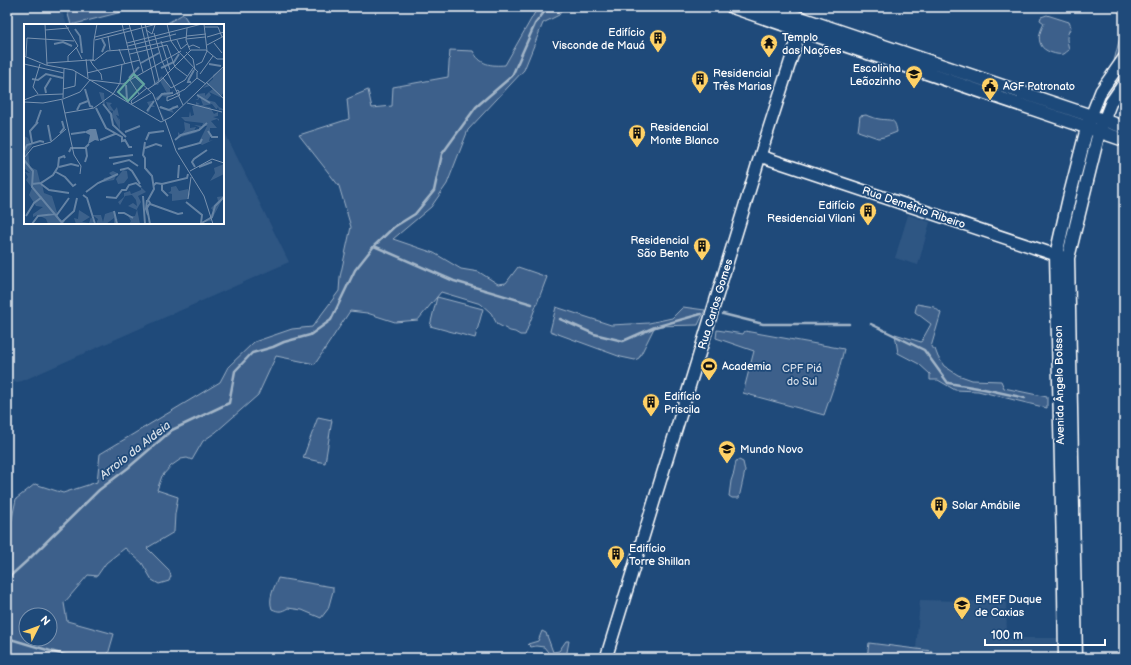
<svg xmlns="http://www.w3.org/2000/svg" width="1131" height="665" font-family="'Balsamiq Sans',sans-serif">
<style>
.built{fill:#2e5683}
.green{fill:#3c618b;stroke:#9eb0c5;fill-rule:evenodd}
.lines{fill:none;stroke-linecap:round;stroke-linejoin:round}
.stream{stroke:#a3b5c8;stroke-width:2.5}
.tertiary-casing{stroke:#fff;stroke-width:14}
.secondary-casing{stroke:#fff;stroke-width:15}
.tertiary{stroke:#1f4a7a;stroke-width:11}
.secondary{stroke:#1f4a7a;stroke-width:12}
.labels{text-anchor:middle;stroke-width:3.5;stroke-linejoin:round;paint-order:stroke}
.poi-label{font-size:11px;fill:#fff;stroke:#1f4a7a;text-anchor:start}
.street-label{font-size:11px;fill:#fff;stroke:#1f4a7a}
.park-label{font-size:11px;fill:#d8dfe8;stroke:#1f4a7a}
.water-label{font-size:12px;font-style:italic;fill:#d8e0e8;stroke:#1f4a7a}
.inset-river{fill:none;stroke:#6583a4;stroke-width:2}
.inset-road{fill:none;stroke:#7992af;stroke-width:1}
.view{fill:#63a6a1;fill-opacity:0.15;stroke:#63a6a1;stroke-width:2}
.inset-edge{fill:none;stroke:#fff;stroke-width:2}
</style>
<rect width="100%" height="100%" fill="#1f4a7a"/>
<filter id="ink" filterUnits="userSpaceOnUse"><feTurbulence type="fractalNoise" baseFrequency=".025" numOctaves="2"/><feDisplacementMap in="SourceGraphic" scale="8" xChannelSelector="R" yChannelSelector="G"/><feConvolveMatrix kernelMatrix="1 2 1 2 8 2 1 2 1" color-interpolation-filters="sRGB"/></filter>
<g filter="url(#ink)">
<path class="built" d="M7 7H60L67 25H25V223H223V129L289 262 22 381 7 384Z
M908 215 930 222 918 265 895 258Z
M920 600 1006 602 1007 638H1057L1058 658H932V651L916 649Z"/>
<path class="green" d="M66 7H141L71 25Z
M538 7H564L559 15 543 23 524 70 468 130 447 184 431 207 393 239 434 253 461 269 479 272 498 284 506 283 518 267 547 277 525 335H520L515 332 510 331 497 324 491 313 481 304 441 292 418 320 395 322 367 313 350 311 315 364 276 356 258 395 216 432 203 441 192 460 187 458 181 459 171 466 162 476 157 490 178 497 175 514 174 532 147 548 169 570 171 576 169 581 159 584 152 580 142 563 125 548 106 563 97 576 88 575 64 603 67 621 114 634 107 658H7V543L16 499 35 484 63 493 97 482 100 454 220 382 228 367 254 342 292 329 312 327 339 291 340 277 351 227 339 186 299 135 349 119 347 99 368 90 372 108 392 106 393 87 448 77 450 50 473 51C480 65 491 66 505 65ZM26 615H50V639H26Z
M183 14 190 25H164Z
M1047 15 1069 22 1071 27C1065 39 1067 38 1069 50 1067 51 1066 53 1064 54 1058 56 1043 51 1041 45 1037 37 1041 30 1044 23L1040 20 1041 17Z
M1124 21V53L1112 69Z
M866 115C870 117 874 118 879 119 891 121 895 117 897 132L884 137 878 138 858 131 860 116Z
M1092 138 1066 247 1063 246 1090 139Z
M437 297 483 309 475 338 430 326Z
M917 304 934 307 941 313 931 347 935 349 938 357 944 366 958 375 972 380 1001 381 1004 388 1047 397V408L978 391 955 390 938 380H930V374L919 364 898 353 895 334 921 342 931 324 915 312Z
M556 307 611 325 649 323 672 318 683 307 705 310 698 325 655 326 639 358 635 360 621 357 550 331Z
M717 330 743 334 745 331 844 349 837 377 824 415 743 393 754 351 716 338Z
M318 417 332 420 325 463 303 458Z
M739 460 743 462 745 471 739 498H732L729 496 731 481 734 472 736 461Z
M278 578 333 587V591L328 609 321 618 302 610 288 608C281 612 279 612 272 609 268 598 274 588 278 578Z
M542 631 546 633 553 652 559 651 566 641H569L567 652 564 658C552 658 551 656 544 647L536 646 531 647 528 644 538 641Z
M869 643 932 651V658H867Z
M527 652 545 656V658H515V656H523Z"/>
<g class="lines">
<path class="stream" d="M374 246 454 281 532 304
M723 314 763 324H849
M560 319 594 334 623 341 655 327 701 314
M871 324 924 350 948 383 984 389 1025 398
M7 579 29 559 99 490 128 468 172 430 229 403 235 371 252 353 273 347 284 342 310 335 331 320 355 270 374 246 394 227 415 214 434 191 442 154 476 107 512 76 535 24 548 7
M7 638 74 658"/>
<g class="tertiary-casing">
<path id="tertiary" d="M1091 116 1101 91 1124 58
M1104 120 1111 102 1124 83
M760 156 1056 255 1064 257
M606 658 760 156 803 22"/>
</g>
<g class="secondary-casing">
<path id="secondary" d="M732 7 1124 140
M768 7 1124 127
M1065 658 1064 591 1056 255 1069 198 1087 128 1091 116
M1076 658 1068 258 1099 132 1104 120"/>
</g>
<use href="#tertiary" class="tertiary"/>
<use href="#secondary" class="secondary"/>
</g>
</g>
<defs>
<g id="building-pin" transform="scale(0.9)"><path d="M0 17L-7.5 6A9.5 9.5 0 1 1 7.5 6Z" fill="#ffd166" stroke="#1f4a7a"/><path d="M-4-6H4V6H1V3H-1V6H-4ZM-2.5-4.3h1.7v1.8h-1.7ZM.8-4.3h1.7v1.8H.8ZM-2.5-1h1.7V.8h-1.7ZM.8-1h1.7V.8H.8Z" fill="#111"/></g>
<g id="temple-pin" transform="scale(0.9)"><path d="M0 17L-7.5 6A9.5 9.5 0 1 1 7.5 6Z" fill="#ffd166" stroke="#1f4a7a"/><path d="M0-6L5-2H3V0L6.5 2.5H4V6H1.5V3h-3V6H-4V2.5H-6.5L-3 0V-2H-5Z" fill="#111"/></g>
<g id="school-pin" transform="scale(0.9)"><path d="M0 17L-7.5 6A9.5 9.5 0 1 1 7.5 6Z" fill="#ffd166" stroke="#1f4a7a"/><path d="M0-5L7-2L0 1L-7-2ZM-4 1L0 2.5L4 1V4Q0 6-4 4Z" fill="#111"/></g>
<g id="civic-pin" transform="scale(0.9)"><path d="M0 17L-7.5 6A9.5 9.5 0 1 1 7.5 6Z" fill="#ffd166" stroke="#1f4a7a"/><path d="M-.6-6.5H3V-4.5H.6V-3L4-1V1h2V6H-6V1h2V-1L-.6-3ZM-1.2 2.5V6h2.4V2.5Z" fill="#111"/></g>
<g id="stadium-pin" transform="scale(0.9)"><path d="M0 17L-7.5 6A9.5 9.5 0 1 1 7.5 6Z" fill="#ffd166" stroke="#1f4a7a"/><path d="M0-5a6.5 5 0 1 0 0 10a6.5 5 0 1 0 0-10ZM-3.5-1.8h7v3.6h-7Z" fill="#111"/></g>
</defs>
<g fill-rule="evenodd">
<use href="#building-pin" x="658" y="38"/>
<use href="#temple-pin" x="769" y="43"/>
<use href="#school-pin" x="914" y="74"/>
<use href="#building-pin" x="700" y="79"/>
<use href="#civic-pin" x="990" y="86"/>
<use href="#building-pin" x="637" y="133"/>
<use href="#building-pin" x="868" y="211"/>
<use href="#building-pin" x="702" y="246"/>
<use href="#stadium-pin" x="709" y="366"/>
<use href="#building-pin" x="651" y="402"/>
<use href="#school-pin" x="727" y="449"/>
<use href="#building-pin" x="939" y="505"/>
<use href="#building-pin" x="616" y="554"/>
<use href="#school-pin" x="962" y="605"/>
</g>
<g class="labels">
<g class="poi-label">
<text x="645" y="36" text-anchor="end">Edifício<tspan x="645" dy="13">Visconde de Mauá</tspan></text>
<text x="782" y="41">Templo<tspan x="782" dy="13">das Nações</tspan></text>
<text x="901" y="72" text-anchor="end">Escolinha<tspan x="901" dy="13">Leãozinho</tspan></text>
<text x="713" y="77">Residencial<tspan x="713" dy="13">Três Marias</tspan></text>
<text x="1003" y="90">AGF Patronato</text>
<text x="650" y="131">Residencial<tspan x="650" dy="13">Monte Blanco</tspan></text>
<text x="855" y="209" text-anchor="end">Edifício<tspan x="855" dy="13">Residencial Vilani</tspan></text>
<text x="689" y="244" text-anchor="end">Residencial<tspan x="689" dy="13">São Bento</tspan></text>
<text x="722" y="370">Academia</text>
<text x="664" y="400">Edifício<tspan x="664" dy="13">Priscila</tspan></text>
<text x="740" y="453">Mundo Novo</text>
<text x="952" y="509">Solar Amábile</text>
<text x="629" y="552">Edifício<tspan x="629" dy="13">Torre Shillan</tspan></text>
<text x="975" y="603">EMEF Duque<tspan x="975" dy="13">de Caxias</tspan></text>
</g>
<g class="street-label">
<text transform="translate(914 207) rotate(19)" y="4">Rua Demétrio Ribeiro</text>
<text transform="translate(715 304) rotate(-73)" y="4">Rua Carlos Gomes</text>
<text transform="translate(1059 385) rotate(-91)" y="4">Avenida Ângelo Bolsson</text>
</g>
<g class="park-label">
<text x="802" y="372">CPF Piá<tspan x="802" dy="13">do Sul</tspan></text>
</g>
<g class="water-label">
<text transform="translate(135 450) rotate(-38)" y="4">Arroio da Aldeia</text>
</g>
</g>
<g transform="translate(24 24)">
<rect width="200" height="200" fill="#1f4a7a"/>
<path d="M199 44 200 68 197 72 200 75 185 68 189 65 186 62 179 64 189 55V51ZM138 52 146 64V69L151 65 144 73 138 72 132 76 135 83 137 82 145 86 149 82 153 83V81L155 84H147L150 89 135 84 141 96 139 97 132 76 127 79 131 83H127L125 88 122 89 126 84 123 78 132 76 128 69 131 74 141 68 142 70 145 69H143L136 57 134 61H128ZM178 67 181 69V72L185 68 187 71 183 76 191 78 195 83 199 85 200 79V86H195L194 83 193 85H192L188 80 179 82 186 83 190 90 194 88V92L189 93 195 95V97L193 95 187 97 193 104H186V110L189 113H186L185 117 189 116 178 121 175 118 183 102H179L175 107V103L170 101 178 102 179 99 161 97 157 93H165L166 87 167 92 170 91 168 82 172 81V78L176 80 173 81H179L176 73 174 76H171L174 75 173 70 181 69ZM75 68 80 69 81 83 88 91 89 87 85 86 82 78 88 79 86 81 90 87 93 83 95 92 92 91 96 98 94 93 96 96V106L88 92 87 98 86 91 79 80ZM160 98 166 100V104L172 103 170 107 174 108 154 114V108L157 111 161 106ZM0 112 4 114 8 122 4 127 6 143 13 146 16 158 20 156 18 160 20 169 28 172 35 195 41 197 39 200H24L22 195 14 191 9 193V190L19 183 12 182 5 171 8 164 2 156 4 153 1 148 6 149 0 144ZM200 140V150L186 157 191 149 190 144ZM99 146 103 147 104 154 100 159 94 160 92 155ZM89 147 93 149 90 156 79 158 80 154 88 152 85 149ZM152 162 155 167 164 165 166 170 164 175 148 177V170L144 169 147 167V163ZM117 163 122 168 114 172 117 178 113 185 116 200H105L107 197 104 192H111L113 186 104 182 109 179 113 182 112 176 108 171 101 172 96 181 94 178 100 173V169L106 167 107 170 117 166ZM200 172 187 197 179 198 185 195 189 187 187 184 194 177 193 173ZM55 186 66 193 58 198 65 199 67 193 70 198 67 200H52L50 194 54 195ZM90 187 92 196 95 194 92 197 95 200H86L90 199V194L82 200H72L74 195 68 191H77L79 198 81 190Z" fill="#3c618b"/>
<path d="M66 105H72L75 117 71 116 64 120 66 111 60 108Z" fill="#6583a4"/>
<path class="inset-river" d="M51 5 56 12 58 29M78 15 81 21 78 28M30 20 39 18 48 22M117 39 135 29M185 40 197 42M137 44 150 38 155 30M105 54 115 43M8 55 14 56 22 50 39 54M167 58H164L165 55 170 46M102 61 103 75M61 65 66 82 69 83M22 69 21 64 27 54M173 71 186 79M133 76 138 70 149 69M79 80 87 90 89 101 102 113M136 83 145 86 154 82M72 84 82 104 98 113V117L101 116 105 123H108M53 86 56 80 64 77M123 87 130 77M12 100 17 86M24 101 27 117M184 107 188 113H194M101 108 116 102M36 109 40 104 38 97M47 110 61 108M76 116 91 110M122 116 125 109 140 107M151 116 157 111 175 106 183 99M121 118 119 131 121 134V144L128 152 130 165 124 176 126 179 123 184 126 200M8 119 6 107 14 98M121 124 132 120 138 122M154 125 176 119 178 115M0 127 3 121 16 117 20 118M45 128 47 124H61L65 120M85 134 109 131M0 136 9 147 8 163 39 200M61 138 63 132 62 124M89 140 105 136 114 142M35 143 47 140 55 142M171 143 168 138 170 135 183 126M175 143 188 138M96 146 104 144 108 147 116 160M32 148 41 153 49 162 52 160M154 154 155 141M8 160 17 159 29 151 34 143 35 134 40 132 41 134M17 160 25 166 45 169M138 161V166L144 172M129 162 132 159 138 160 163 154 164 150M62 168 74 159 94 150M59 171 63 174 71 200M119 172 121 200M82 173 92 174 98 166H102L105 161 112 159 117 163M123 176 122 185 124 191M162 178 178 191 177 199M126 180 154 190 159 189M90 187 93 200M94 189H100L109 194M2 192 10 179 18 173M32 192 45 174M38 198 50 187 53 174M8 200 14 192 31 190M176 200 188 193 191 182 200 173"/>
<path class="inset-road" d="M21 0 23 41M41 0 54 22 44 32V37M98 0 111 53M105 0 119 48M117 0 131 60M121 0 135 57M143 0 147 17 154 27M180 0 183 27M181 3H194L198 13M163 4 162 16 166 26M21 6 45 4M122 6 128 10 131 1M130 9 138 37 159 81M84 12 86 26M163 12 182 10M71 13 106 4M183 13 200 8M162 15 181 13M70 16 73 0M71 16 133 0M153 16 157 25 163 20M137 17 146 46M103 19 178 0M190 19 198 29M183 21 200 12M104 22 152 10M52 23 58 35M164 23 169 21 176 24M95 25 101 40M154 27 174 48M162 28 169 35 171 46M106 30 143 21 151 43 163 52M0 32 22 41 49 46 137 98 147 93 200 42M2 32 3 14 50 17M62 35 64 54M69 36 70 16M67 37 70 36H66L69 41 77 50 78 56M70 37 83 27 109 25 163 13M23 39 66 36M0 40 40 49M172 41 178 38 183 27M173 48V54L182 60M63 49 116 36M176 50 189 32M111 53 129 70 139 96M139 54 147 64 161 56 169 44M66 56 99 60 157 27M106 56 115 70M182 58 200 75M39 65 51 62 52 48M124 65 136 57 167 26H182L193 35H200M152 67 154 66 155 68V70L156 71 143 77V73H144L146 72H147L150 71 151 70H152L155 68H156L159 66H160L173 54M14 70 9 63 16 40M89 70 96 59 98 40M39 74 40 45M0 76 13 71 39 70M38 76 50 131 57 142 56 150M107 77 108 80 127 69M107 77 123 64M0 78 19 79 39 75 56 68 66 56M163 79 198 88M41 89 70 84 89 70M141 96 152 127 180 172 189 200M0 134 9 123 27 118 42 105M166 147 188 135 200 139M164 175 167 153"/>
<path class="view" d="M110 50 120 60 104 77 94 68Z"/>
<rect width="200" height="200" class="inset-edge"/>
</g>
<rect width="1131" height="665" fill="none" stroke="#1f4a7a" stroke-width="24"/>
<rect x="12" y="12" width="1107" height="641" fill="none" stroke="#fff" stroke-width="1.5" filter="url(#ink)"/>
<g transform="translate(38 627) rotate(48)"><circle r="19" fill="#1f4a7a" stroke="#7992af"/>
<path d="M0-3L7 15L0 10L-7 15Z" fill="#ffd166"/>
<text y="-6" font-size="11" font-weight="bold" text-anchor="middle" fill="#ffffff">N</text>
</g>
<path d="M985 639v6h120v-6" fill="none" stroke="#ffffff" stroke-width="2"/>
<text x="991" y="639" font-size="12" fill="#ffffff" stroke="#1f4a7a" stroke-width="3" paint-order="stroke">100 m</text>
</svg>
